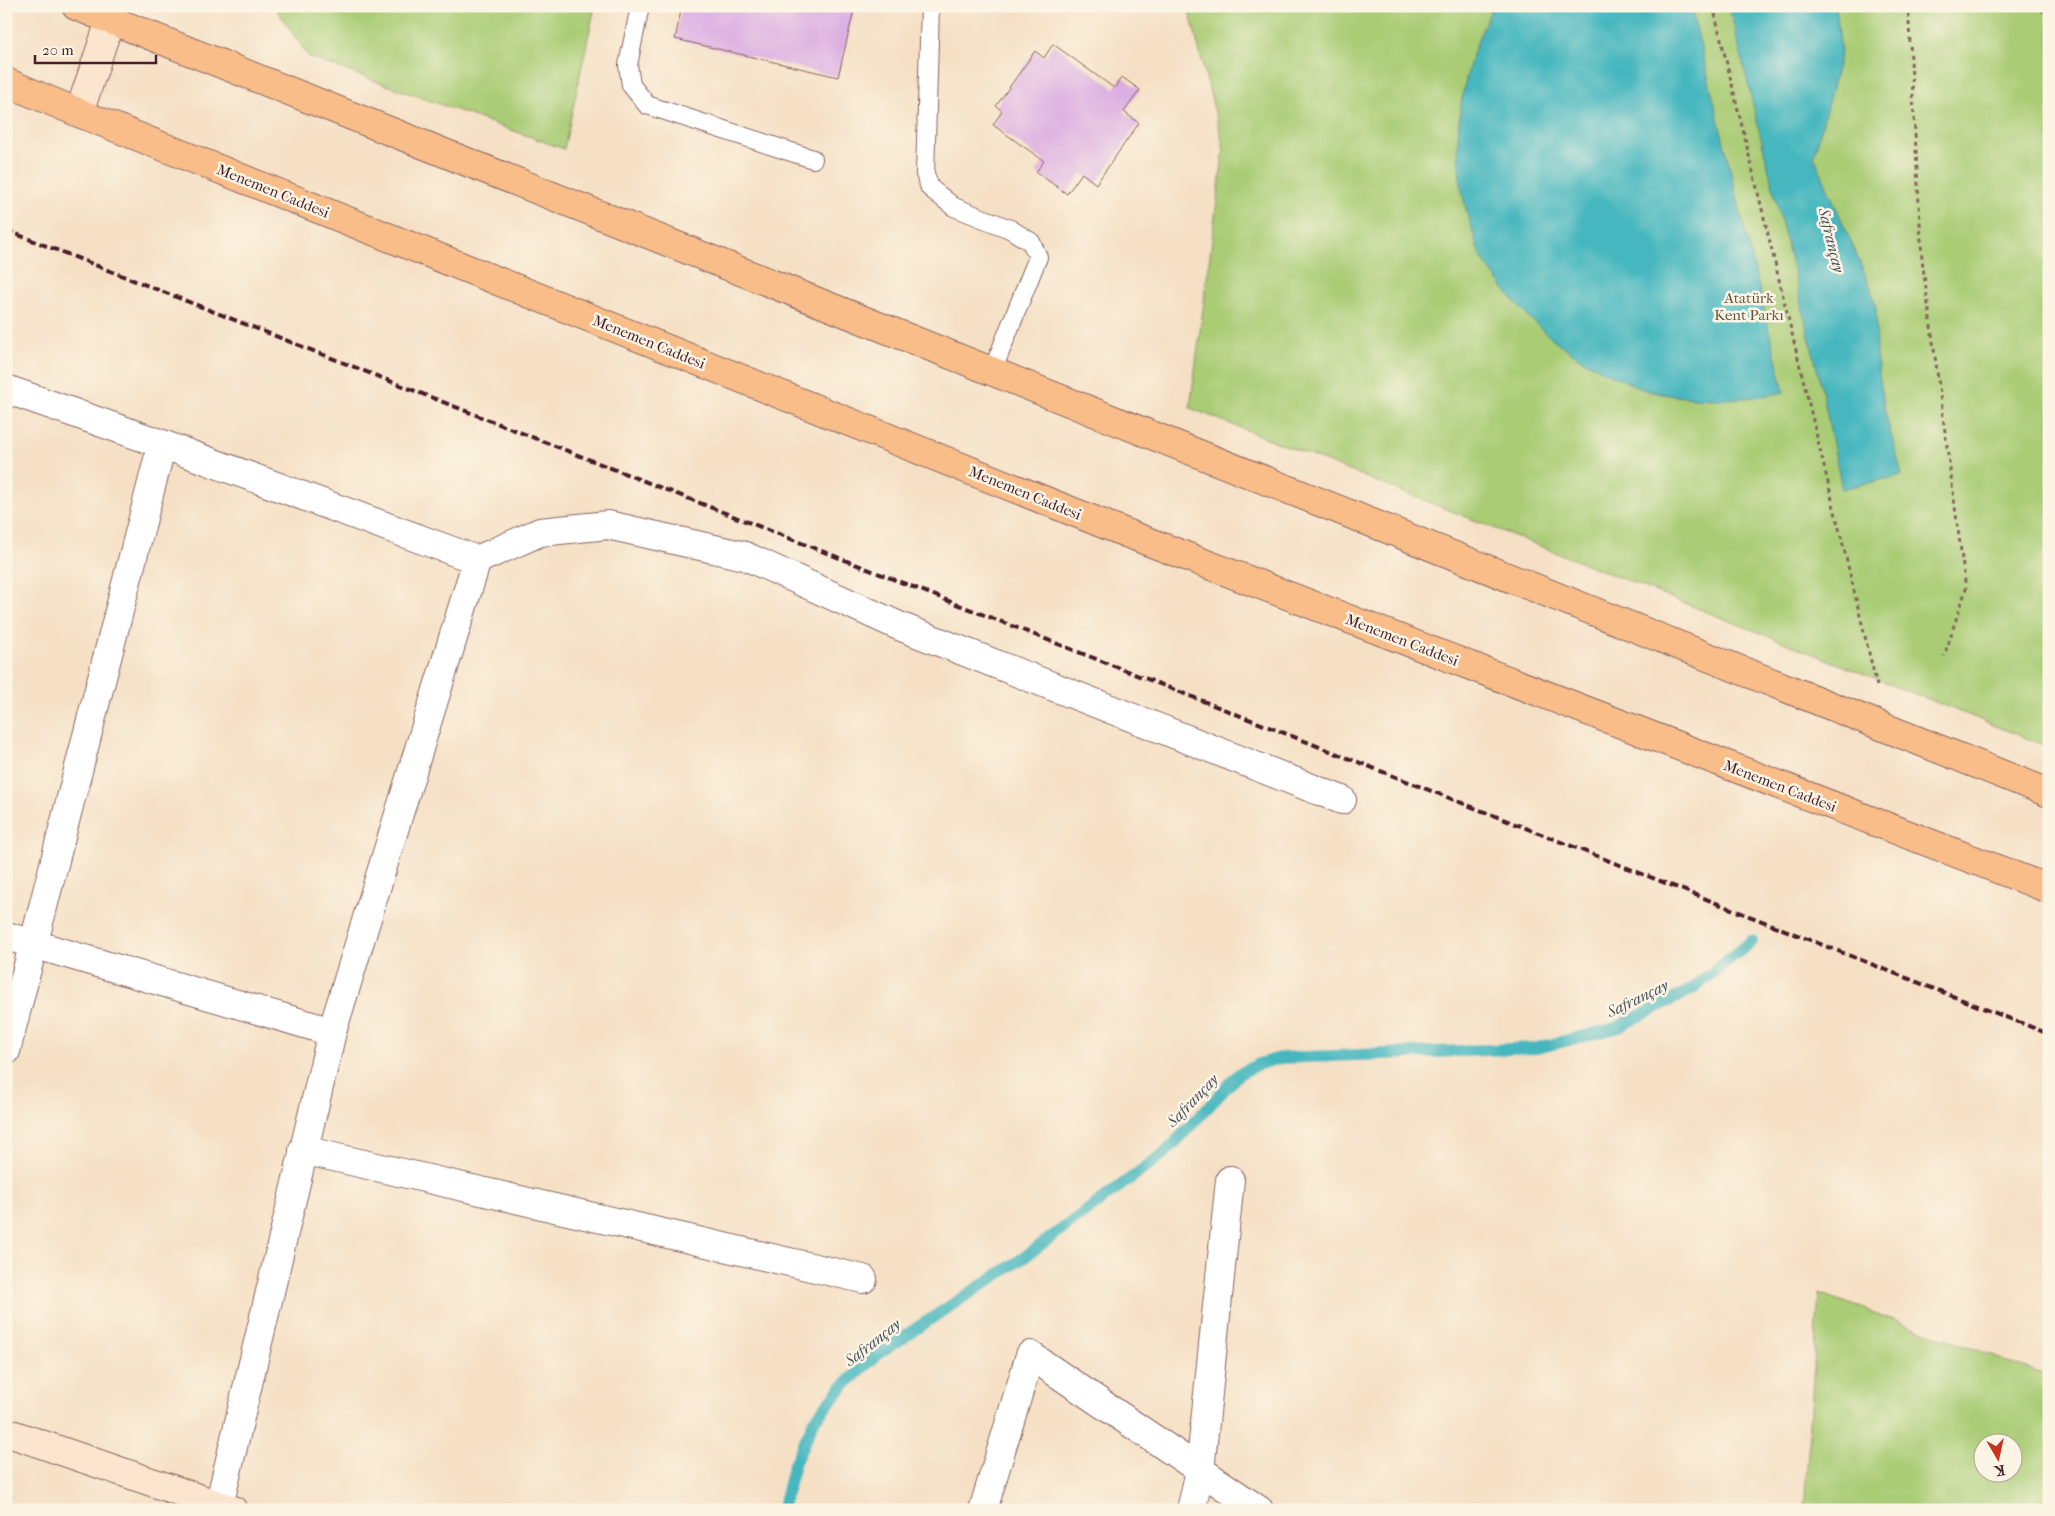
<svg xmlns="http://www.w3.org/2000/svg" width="2055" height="1516" font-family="'IM FELL French Canon',serif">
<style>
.green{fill:#a9cc74;stroke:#7a7650;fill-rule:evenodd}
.water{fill:#47b7bf;stroke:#486b75}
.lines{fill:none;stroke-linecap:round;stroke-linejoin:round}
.stream{stroke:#47b7bf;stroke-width:12}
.building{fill:#daaae2}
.lane-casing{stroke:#866361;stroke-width:20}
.street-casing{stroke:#866361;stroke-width:30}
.secondary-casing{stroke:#866361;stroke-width:30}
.primary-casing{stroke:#866361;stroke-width:30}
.path{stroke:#866361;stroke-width:3;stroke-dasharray:4 4;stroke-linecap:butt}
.lane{stroke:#fff;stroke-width:18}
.street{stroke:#fff;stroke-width:28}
.secondary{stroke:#fce5cf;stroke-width:28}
.primary{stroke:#f8bd88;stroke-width:28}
.rail{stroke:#4a1f2b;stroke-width:4;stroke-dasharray:8 4;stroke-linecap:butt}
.labels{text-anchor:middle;stroke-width:5;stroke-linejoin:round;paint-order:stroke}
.street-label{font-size:15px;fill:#4a1f2b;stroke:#fcf5e5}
.park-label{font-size:15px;fill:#665341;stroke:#fcf5e5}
.water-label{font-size:16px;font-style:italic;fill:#49545f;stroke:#fcf5e5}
</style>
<rect width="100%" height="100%" fill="#fcf5e5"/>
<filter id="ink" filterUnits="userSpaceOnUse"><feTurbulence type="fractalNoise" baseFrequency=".02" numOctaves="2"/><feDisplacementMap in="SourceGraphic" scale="10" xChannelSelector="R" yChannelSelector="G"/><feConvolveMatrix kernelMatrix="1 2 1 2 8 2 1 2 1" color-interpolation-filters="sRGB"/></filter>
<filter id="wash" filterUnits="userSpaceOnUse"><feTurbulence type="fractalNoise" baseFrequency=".0096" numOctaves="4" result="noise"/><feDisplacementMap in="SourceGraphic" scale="20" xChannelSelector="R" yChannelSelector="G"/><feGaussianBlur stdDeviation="1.12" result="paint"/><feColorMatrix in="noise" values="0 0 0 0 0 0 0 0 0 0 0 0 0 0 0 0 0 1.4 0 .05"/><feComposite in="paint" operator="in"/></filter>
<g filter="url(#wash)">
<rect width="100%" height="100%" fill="#f5e0c5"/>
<path class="green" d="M274 6H595L564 149 309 57Z
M1188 6H2049V747L1190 408 1224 148Z
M1819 1293 2049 1376V1510H1804ZM1982 1444H2012V1474H1982Z"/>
<path class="water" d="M1493 6H1691L1784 392C1740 402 1693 401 1649 391 1640 389 1630 383 1621 379 1569 357 1530 325 1497 279 1492 272 1486 265 1481 257 1477 249 1475 238 1472 229 1446 153 1458 77 1493 6Z
M1729 6H1836L1841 53 1814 156 1870 286 1876 307 1877 362 1886 416 1902 475 1842 489 1821 385Z"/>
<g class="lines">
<path class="stream" d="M782 1510 794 1464 815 1419 844 1385 879 1353 1023 1258 1166 1152 1239 1074 1259 1064 1280 1058 1537 1048 1616 1028 1689 991 1752 941"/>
</g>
<g id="blocks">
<path class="building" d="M682 6H855L838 77 675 39Z
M1053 44 1114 88 1122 77 1140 90 1124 112 1139 123 1096 184 1082 173 1067 194 1036 172 1044 161 993 125 1002 111 996 106 1035 51 1044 58Z"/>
</g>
</g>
<g filter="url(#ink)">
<use href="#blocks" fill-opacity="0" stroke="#866361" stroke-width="1"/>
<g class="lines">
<g class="lane-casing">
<path id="lane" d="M640 6 628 65 631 85 647 105 813 159
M930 6 925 174 930 188 954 207 1010 229 1031 242 1038 257 992 372"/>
</g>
<g class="street-casing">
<path id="street" d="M6 389 162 444 477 560 540 532 608 525 745 556 899 626 1342 800
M6 936 332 1032
M6 1051 162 444
M303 1150 863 1279
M218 1510 332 1032 477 560
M983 1510 1030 1355 1259 1510
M1191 1510 1200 1471 1230 1180"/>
</g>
<g class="secondary-casing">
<path id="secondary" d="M79 113 110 21
M6 1432 233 1510"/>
</g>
<g class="primary-casing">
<path id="primary" d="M76 6 2049 793
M6 82 79 113 1126 533 2049 889"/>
</g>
<path class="path" d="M1713 6 1877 686
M1908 6 1922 259 1966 589 1944 656
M2026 6 2049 13"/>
<use href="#lane" class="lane"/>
<use href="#street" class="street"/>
<use href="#secondary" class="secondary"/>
<use href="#primary" class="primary"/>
<path class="rail" d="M6 230 2049 1034"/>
</g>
</g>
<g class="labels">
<g class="street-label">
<text transform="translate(273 191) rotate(22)" y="5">Menemen Caddesi</text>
<text transform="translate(649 342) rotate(22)" y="5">Menemen Caddesi</text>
<text transform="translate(1025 493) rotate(22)" y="5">Menemen Caddesi</text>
<text transform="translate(1402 640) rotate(21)" y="5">Menemen Caddesi</text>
<text transform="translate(1780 786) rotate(21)" y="5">Menemen Caddesi</text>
</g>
<g class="park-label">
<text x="1749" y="303">Atatürk<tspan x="1749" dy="17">Kent Parkı</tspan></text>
</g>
<g class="water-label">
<text transform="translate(1832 240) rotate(76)" y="6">Safrançay</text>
<text transform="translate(1637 998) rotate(-26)" y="6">Safrançay</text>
<text transform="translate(1192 1100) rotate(-46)" y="6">Safrançay</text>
<text transform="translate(872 1342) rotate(-38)" y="6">Safrançay</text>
</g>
</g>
<rect width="2055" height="1516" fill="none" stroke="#fcf5e5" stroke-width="25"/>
<g transform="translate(1998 1458) rotate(171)"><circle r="24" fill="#fcf5e5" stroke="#b59f9b"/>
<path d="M0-4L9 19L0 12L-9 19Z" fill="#c8321e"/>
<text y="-8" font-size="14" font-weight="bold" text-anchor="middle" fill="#4a1f2b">K</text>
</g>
<path d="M35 55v8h121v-8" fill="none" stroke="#4a1f2b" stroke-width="2.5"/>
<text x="42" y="55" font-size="15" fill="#4a1f2b" stroke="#fcf5e5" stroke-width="4" paint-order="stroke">20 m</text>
</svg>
